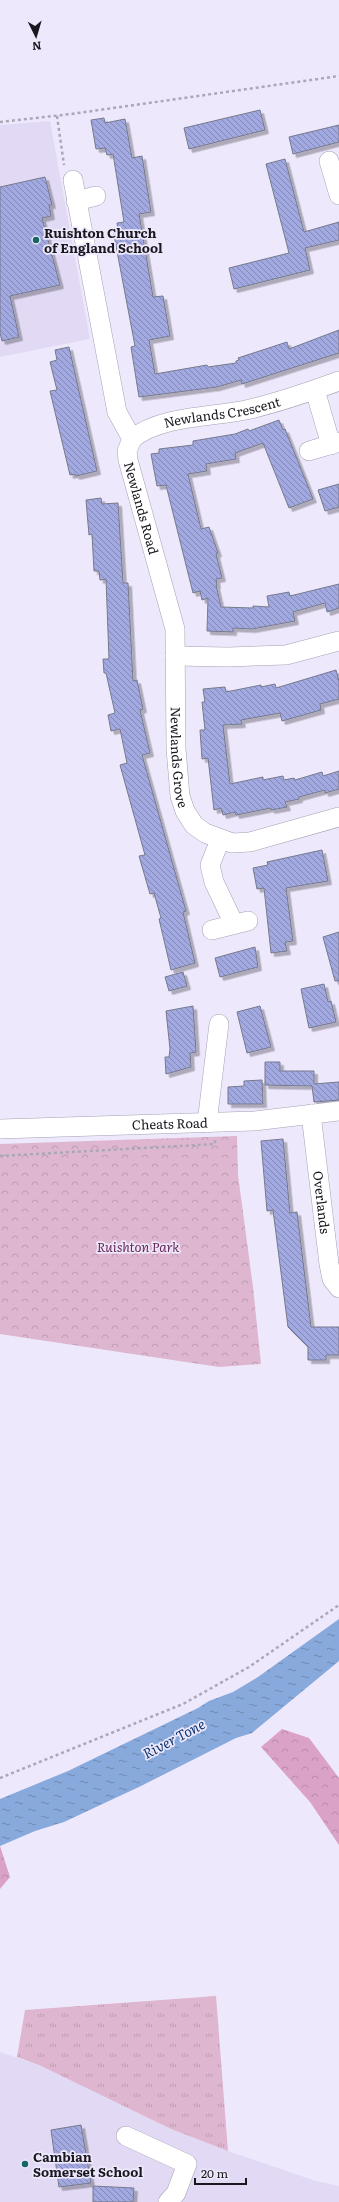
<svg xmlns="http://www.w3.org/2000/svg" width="339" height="2202" font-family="Literata,serif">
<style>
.built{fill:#e2daf5}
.grass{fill:url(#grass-tufts)}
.forest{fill:url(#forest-crowns)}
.park{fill:url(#park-crowns)}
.water{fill:url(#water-ripples)}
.building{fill:url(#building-back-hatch);stroke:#76798b;filter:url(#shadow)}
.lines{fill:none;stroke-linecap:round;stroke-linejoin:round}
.minor-casing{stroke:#a6a0b3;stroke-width:20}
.path{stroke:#aca7b7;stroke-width:2.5;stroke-dasharray:3 3;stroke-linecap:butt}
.minor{stroke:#fff;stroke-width:19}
.poi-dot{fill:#176667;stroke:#eee8fc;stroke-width:1.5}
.labels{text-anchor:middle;stroke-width:3.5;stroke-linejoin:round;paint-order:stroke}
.poi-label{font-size:13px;font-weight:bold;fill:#1a181f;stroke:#eee8fc;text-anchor:start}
.street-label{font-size:13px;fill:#1a181f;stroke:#eee8fc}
.park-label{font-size:13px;font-style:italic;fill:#692755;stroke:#eee8fc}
.water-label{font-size:14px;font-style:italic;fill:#0e3772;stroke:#eee8fc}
</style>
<defs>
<pattern id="grass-tufts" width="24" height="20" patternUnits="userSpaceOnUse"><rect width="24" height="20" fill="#deb6cf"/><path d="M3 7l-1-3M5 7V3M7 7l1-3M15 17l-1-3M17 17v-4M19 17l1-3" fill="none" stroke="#be9cb1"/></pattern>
<pattern id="forest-crowns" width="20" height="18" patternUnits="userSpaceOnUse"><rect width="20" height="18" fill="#daa2c6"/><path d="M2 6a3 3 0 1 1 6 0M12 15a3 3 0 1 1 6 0" fill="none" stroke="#ba8baa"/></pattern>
<pattern id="park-crowns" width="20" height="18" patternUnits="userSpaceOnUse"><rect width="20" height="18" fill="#deb6cf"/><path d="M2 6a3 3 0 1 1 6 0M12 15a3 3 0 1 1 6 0" fill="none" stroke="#be9cb1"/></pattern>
<pattern id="water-ripples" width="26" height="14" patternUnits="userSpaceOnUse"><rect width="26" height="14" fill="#88a9db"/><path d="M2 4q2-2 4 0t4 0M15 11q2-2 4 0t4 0" fill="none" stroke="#6e89b1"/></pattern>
<pattern id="building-back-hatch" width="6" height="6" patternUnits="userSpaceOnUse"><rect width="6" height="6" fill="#a2a9e1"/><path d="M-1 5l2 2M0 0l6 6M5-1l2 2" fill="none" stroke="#8389b6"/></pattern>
<filter id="shadow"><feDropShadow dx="3.5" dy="3.5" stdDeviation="0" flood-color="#0004"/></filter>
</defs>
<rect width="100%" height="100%" fill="#eee8fc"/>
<path class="built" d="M50 121 90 339 0 357V125Z
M0 2052 39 2065 171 2129 228 2151 316 2181 339 2186V2202H0Z"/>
<path class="grass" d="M216 1996 228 2151 171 2129 39 2065 17 2057 25 2010Z"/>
<path class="forest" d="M282 1729 309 1738 339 1778V1845L310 1802 261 1747Z
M0 1846 10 1877 0 1889Z"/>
<path class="park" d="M237 1136 238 1175 253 1287 261 1364 219 1367 0 1334V1144Z"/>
<path class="water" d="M339 1619V1661L252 1733 236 1738 141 1786 64 1822 35 1831 0 1846V1799L68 1771 198 1708 209 1701 233 1692 258 1677Z"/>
<path class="building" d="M260 110 265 130 189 149 184 128Z
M104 118 105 123 125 119 132 158 142 156 151 212 139 214 153 297 163 296 170 336 149 340 155 374 207 365 208 367 236 363V361L239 360 238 358 287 342 289 349 339 330V353L242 384 241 380 217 387 139 397 131 347 135 346 113 230H118L117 223 124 222 113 154 107 155 105 148 96 149 91 120Z
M339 125V142L293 154 289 137Z
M285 159 304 232 339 222V240L305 248 310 270 234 289 229 268 289 253 266 164Z
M45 177 52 205H49L51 216 42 218 60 285 10 296 19 337 2 341 0 333V187Z
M69 347 97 471 76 476 75 474 70 475 50 391 57 390 50 362 57 360 55 350Z
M279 420 283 430 285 429 313 499 289 508 263 443 235 453 236 459 206 464 207 471 188 474 201 529 209 527 218 553 216 554 222 578 216 579 217 585H216L221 607 253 608V606L269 607 267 596 289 592 290 596 339 584V608L327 612 325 603 293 612 295 621 252 629 233 628V632L207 631 208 598 202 600 200 591 193 593 166 485 157 486 151 454 159 453V449L193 445V441L235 434 248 429 249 431Z
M339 484V507L325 511 318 490Z
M101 498 102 504 118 503 123 583H128L133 681 137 680 143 709 140 710 150 753 142 755 186 911 183 912 195 963 171 970 159 919 161 918 154 893 150 894 139 856 145 855 120 765 127 763 120 729 111 731 108 715 115 713 106 673H104L103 659H109L106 579 100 580 99 571H94L92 534 89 535 86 500Z
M336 670 339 681V699L320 704 321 710 282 721 280 713 241 720 242 724 223 725 230 784 263 777V780L283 776 284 780 294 778 295 780 322 772 323 776 339 771V789L325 793V790L299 797V799L285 802 287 807 271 810V808L236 815 235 812 223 815 221 808 214 810 208 758 202 759 200 730H205L202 702H205L203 689 225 687 226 692 261 685V687L275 684 276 688Z
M322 850 328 881 286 888 293 941 285 942 287 951 271 953 264 888 257 889 253 868 268 865 267 862Z
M339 932V981H335L323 937Z
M255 947 258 967 220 977 215 958Z
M183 972 187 986 169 991 165 977Z
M324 984 328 1002 331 1001 336 1022 309 1028 301 989Z
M193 1006 196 1052 190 1053 191 1067 166 1074 165 1057H169L170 1049 166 1011Z
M260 1006 271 1047 247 1053 237 1012Z
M265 1062H280V1071H314V1084L339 1082V1100L314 1102 312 1086 265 1085Z
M262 1080 263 1104H228V1087L244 1086V1081Z
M283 1139 290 1213 297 1212 311 1327H339V1355H326V1360H308V1347L288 1327 273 1210 267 1211 261 1141Z
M81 2125 91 2183 59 2187 51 2130Z
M93 2186 134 2188 133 2202H93Z"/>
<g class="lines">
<g class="minor-casing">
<g id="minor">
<path d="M329 161 339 195"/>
<path id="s1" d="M73 180 117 412 132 439 127 451 128 460 175 629 176 749 180 796 185 811 194 825 205 833 232 843 250 842 339 817"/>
<path d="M76 201 96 196"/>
<path d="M315 390 331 445"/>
<path id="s2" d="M132 439C159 416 211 417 246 410 277 403 309 392 339 381"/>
<path d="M309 451 339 442"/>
<path d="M175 656 228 657 286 655 339 641"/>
<path d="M220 840 210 865 214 882 234 924"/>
<path d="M212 930 248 921"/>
<path id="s3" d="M311 1114 329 1264 332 1279 339 1288"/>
<path d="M207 1123 219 1024"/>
<path id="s4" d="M0 1129 254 1121 339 1111"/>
<path d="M126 2136 187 2164 176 2193 168 2202"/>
</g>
</g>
<path class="path" d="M57 116 64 165
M0 122 71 114 339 76
M0 1156 215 1144V1139
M0 1778 183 1704 249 1667 339 1605"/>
<use href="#minor" class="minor"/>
</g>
<g class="poi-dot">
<circle cx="36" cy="240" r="4"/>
<circle cx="25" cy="2164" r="4"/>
</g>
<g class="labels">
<g class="poi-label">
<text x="44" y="238">Ruishton Church<tspan x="44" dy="15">of England School</tspan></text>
<text x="33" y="2162">Cambian<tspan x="33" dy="15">Somerset School</tspan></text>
</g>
<g class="street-label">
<text dy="5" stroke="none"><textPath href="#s2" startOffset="95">Newlands Crescent</textPath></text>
<text dy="5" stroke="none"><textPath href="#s1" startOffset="339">Newlands Road</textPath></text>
<text dy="5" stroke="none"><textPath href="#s1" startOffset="593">Newlands Grove</textPath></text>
<text dy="5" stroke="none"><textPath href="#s4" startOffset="170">Cheats Road</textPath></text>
<text dy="5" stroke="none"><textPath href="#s3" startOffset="89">Overlands</textPath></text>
</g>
<g class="park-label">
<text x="138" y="1252">Ruishton Park</text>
</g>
<g class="water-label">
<text transform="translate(174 1739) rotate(-28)" y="5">River Tone</text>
</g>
</g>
<g transform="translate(36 36) rotate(175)" stroke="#eee8fc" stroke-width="3" paint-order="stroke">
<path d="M0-3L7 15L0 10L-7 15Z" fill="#1a181f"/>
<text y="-6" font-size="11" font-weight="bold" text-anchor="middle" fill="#1a181f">N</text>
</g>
<path d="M195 2178v6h51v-6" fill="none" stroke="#1a181f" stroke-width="2"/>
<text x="201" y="2178" font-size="12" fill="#1a181f" stroke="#eee8fc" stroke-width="3" paint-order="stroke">20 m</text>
</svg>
